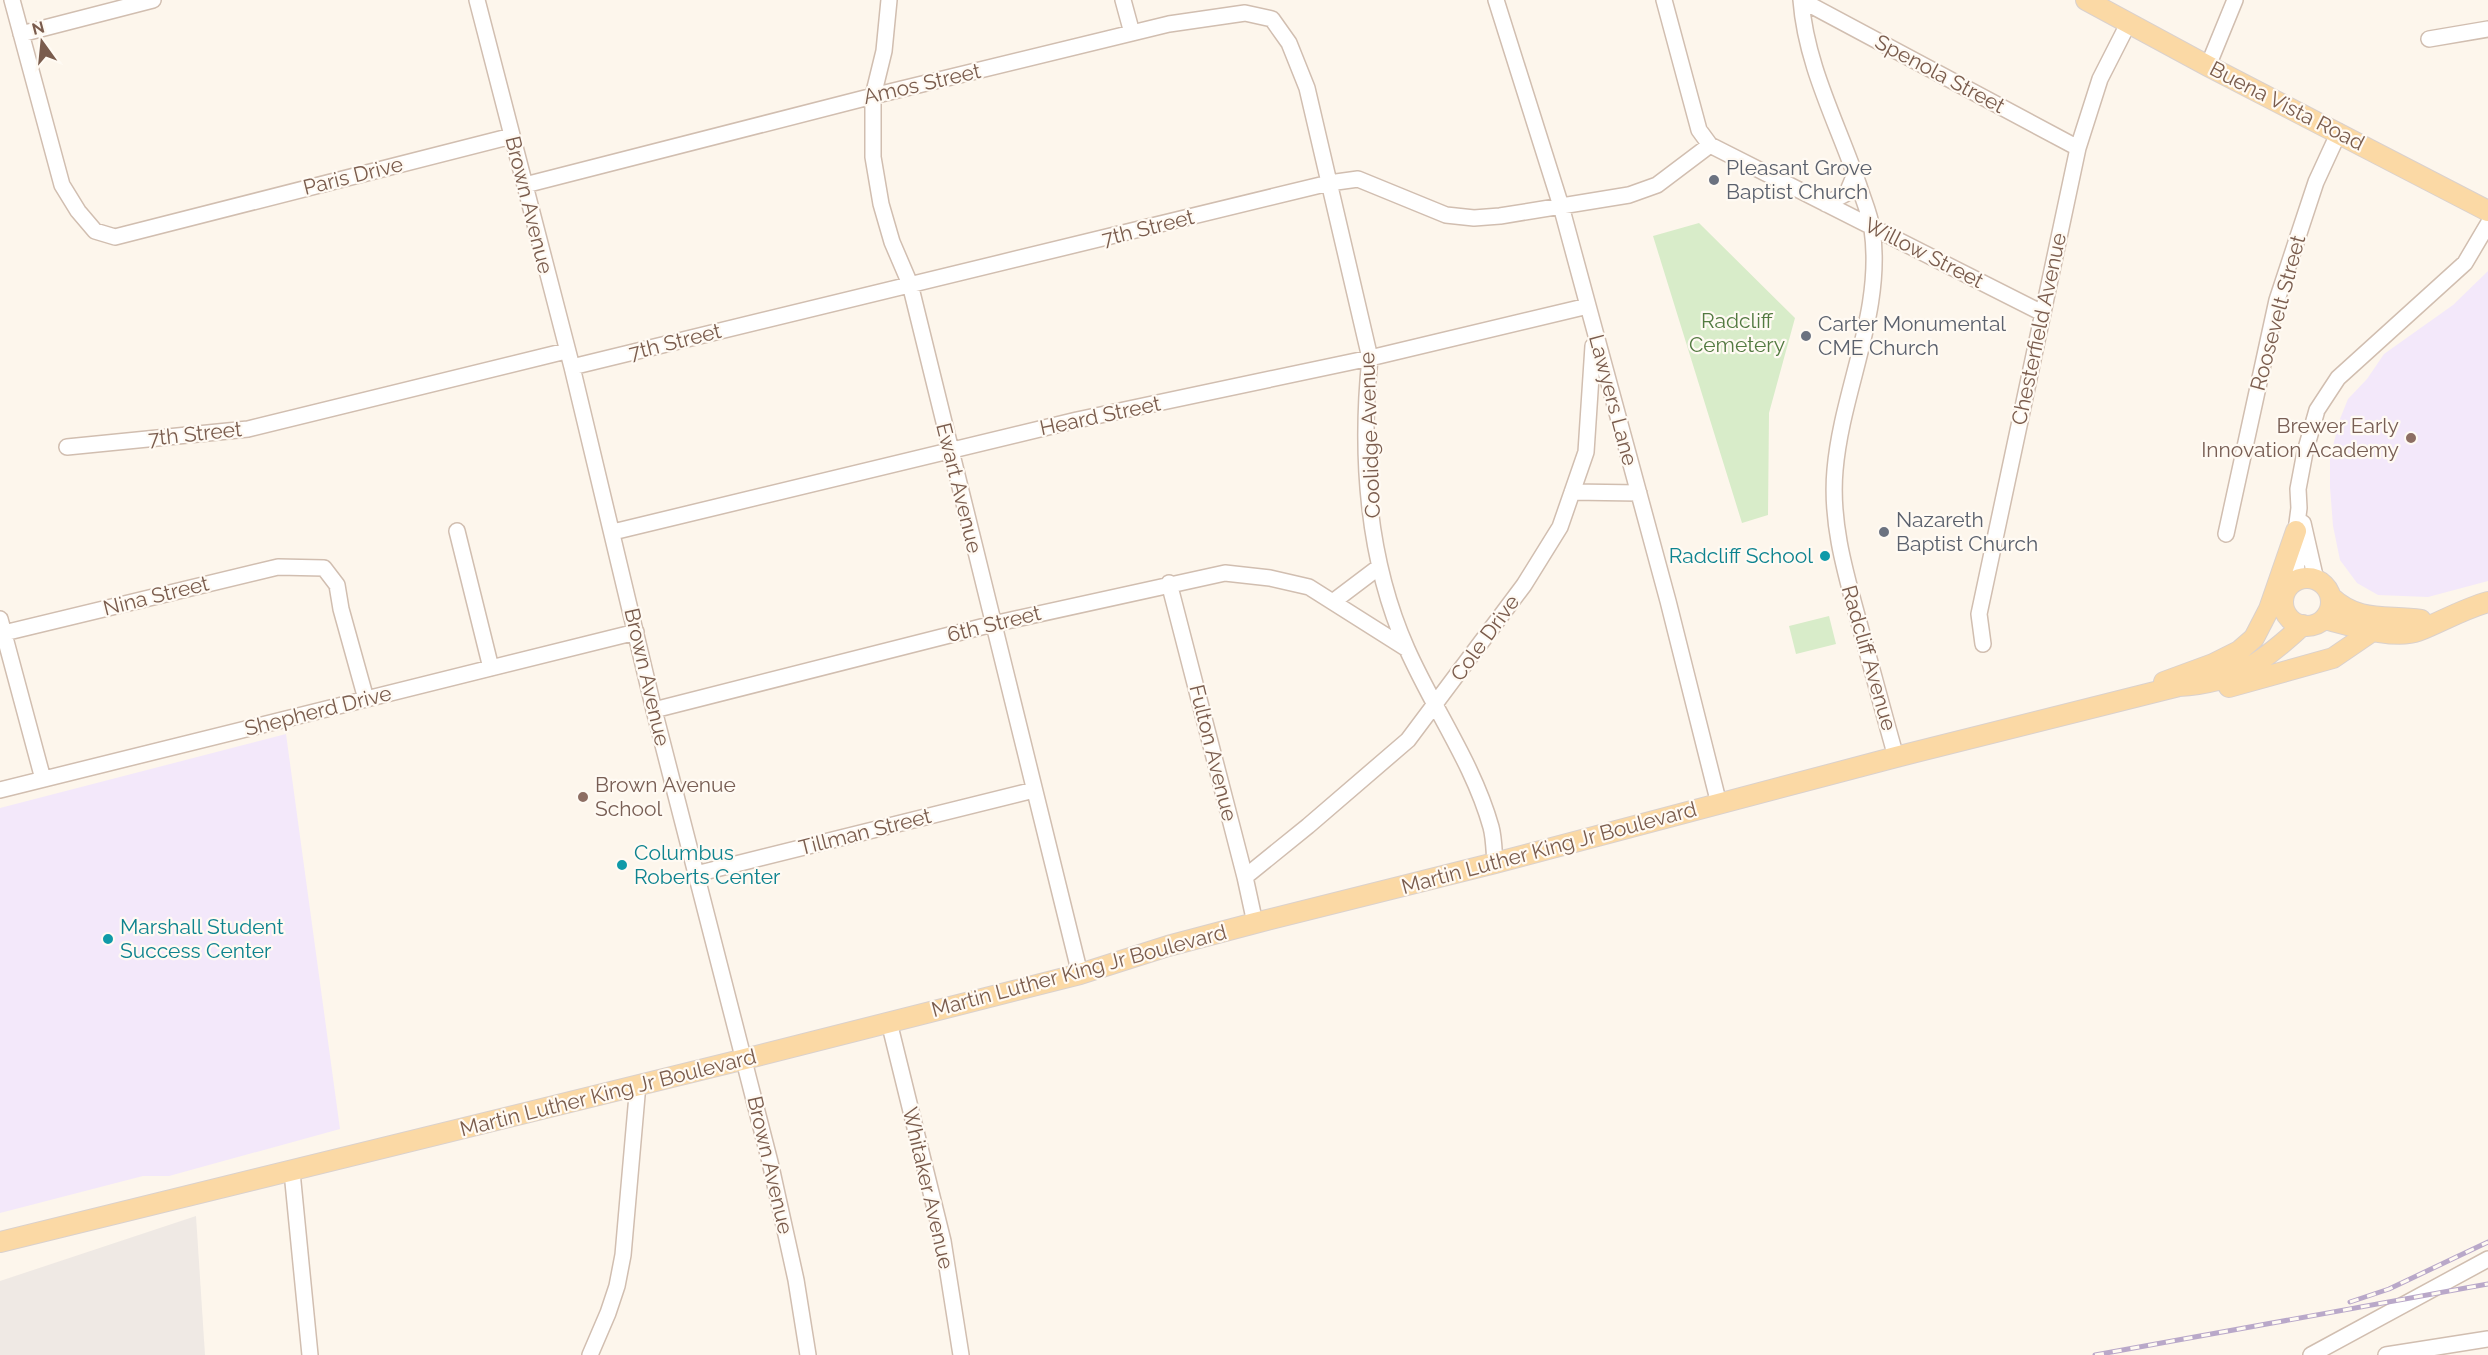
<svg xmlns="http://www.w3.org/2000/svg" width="2488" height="1355" font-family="Raleway,sans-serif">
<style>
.industrial{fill:#efe9e4}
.education{fill:#f3e8fa}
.green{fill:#d8ecc9}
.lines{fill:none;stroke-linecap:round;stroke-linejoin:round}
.minor-casing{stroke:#d1beb0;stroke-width:18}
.major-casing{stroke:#dad1cd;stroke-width:22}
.minor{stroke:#fff;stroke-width:15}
.major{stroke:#fbd9a5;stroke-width:20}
.rail-casing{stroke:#b9a8c9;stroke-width:5}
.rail{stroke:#fffaf3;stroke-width:3;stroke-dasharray:9;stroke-linecap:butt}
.worship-dot{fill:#6b7280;stroke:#fffaf3;stroke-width:2}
.education-dot{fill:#8d6e63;stroke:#fffaf3;stroke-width:2}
.culture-dot{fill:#0f9aa8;stroke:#fffaf3;stroke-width:2}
.labels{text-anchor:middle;stroke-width:4.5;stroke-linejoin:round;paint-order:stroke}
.street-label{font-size:21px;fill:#7a5c4d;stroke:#fffaf3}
.worship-label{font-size:21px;fill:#5b616d;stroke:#fffaf3;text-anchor:start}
.park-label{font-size:21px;fill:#537a41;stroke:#fffaf3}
.education-label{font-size:21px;fill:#785e54;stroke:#fffaf3;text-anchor:end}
.culture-label{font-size:21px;fill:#0d838f;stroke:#fffaf3;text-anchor:start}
</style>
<rect width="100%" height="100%" fill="#fdf6ec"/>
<path class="industrial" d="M196 1216 205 1355H0V1281Z"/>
<path class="education" d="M2488 271V581L2428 597 2378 595 2357 583 2340 560 2333 526 2330 487V457L2340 419 2348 399 2367 379 2384 354 2453 305Z
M286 734 340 1129 169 1176H143L0 1213V808Z"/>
<path class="green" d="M1699 223 1795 318 1769 413 1768 515 1742 523 1653 236Z
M1829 616 1836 644 1796 654 1789 626Z"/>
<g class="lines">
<g class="minor-casing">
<path id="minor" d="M12 0 62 185 78 211 95 231 115 237 512 136
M477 0 572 367 654 710 770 1162 796 1280 808 1355
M889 0 884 51 873 96V157L881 204 892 242 910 284 1080 974
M1123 0 1132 33
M1496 0 1561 206 1668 601 1719 804
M1664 0 1699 130 1710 145 2042 313
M1801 0C1806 66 1838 124 1859 186 1863 199 1870 214 1872 229 1884 311 1842 389 1835 470 1830 525 1847 578 1861 630 1873 672 1884 715 1896 757
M1801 0 2078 148
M21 34 153 0
M2429 39 2488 29
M2208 66 2235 0
M525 185 873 96 1169 24 1245 13 1272 19 1289 43 1307 88 1370 358C1360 455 1367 559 1407 649 1434 710 1473 763 1491 827 1494 838 1494 851 1495 863
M1826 204 1847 193 1855 174
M572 367 1329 183 1358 179 1446 215 1474 218 1500 216 1629 195 1657 185 1710 145
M67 447 248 429 566 351
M1572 492 1639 493
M2303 523 2316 580
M457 531 491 668
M613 532 1077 420 1370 358 1588 306
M2226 534 2277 300 2316 182 2339 132
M1169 583 1245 877 1255 923
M2293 583 2298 560 2296 531 2299 508 2298 489 2305 452 2317 410 2338 378 2465 263 2488 224
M1334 601 1379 567
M0 619 43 779
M0 634 278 567 324 568 337 585 341 609 366 699
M1983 644 1979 614 2078 148 2100 79 2129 22
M654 710 993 624 1225 573 1270 578 1309 587 1407 649
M0 790 636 632
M696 874 1034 790
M1245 877 1308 826 1408 740 1524 585 1560 527 1586 452 1593 346
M889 1022 943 1241 961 1355
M292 1172 310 1355
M590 1355 608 1313 617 1286 623 1255 638 1084
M2311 1355 2488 1259
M2386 1355 2488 1339"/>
</g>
<g class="major-casing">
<path id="major" d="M2086 0 2208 66 2488 211
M2283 602a24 24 0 1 1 48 0a24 24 0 1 1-48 0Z
M2331 597C2359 623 2386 615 2421 620
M2325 619C2349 625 2394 640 2418 631 2441 622 2463 609 2488 602
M2164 682 2213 664 2239 651 2254 638 2269 609 2296 531
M2229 687 2333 658 2374 630
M0 1242 745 1059 1080 974 1168 946 1255 923 1495 863 1896 757 2179 686C2235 683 2262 663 2303 625"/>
</g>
<use href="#minor" class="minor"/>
<use href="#major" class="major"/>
<g class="rail-casing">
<path id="rail" d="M2350 1302 2389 1289 2488 1242
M2095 1355 2488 1284"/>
</g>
<use href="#rail" class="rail"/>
</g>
<g class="worship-dot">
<circle cx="1714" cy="180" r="6"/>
<circle cx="1806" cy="336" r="6"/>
<circle cx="1884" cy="532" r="6"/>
</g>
<g class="education-dot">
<circle cx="2411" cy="438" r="6"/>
<circle cx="583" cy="797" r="6"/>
</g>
<g class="culture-dot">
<circle cx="1825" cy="556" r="6"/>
<circle cx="622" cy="865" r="6"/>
<circle cx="108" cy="939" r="6"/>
</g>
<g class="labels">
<g class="street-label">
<text transform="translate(1940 74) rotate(28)" y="7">Spenola Street</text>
<text transform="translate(922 84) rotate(-13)" y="7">Amos Street</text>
<text transform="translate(2287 106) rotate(27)" y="7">Buena Vista Road</text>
<text transform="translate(353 176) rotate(-14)" y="7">Paris Drive</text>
<text transform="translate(529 205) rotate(76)" y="7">Brown Avenue</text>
<text transform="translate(1148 228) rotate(-14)" y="7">7th Street</text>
<text transform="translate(1924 253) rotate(27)" y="7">Willow Street</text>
<text transform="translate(2278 313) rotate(-75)" y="7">Roosevelt Street</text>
<text transform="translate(2039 329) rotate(-78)" y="7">Chesterfield Avenue</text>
<text transform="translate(675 342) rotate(-14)" y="7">7th Street</text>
<text transform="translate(1613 400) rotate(75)" y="7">Lawyers Lane</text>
<text transform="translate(1100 416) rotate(-12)" y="7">Heard Street</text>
<text transform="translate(195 434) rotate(-6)" y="7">7th Street</text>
<text transform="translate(1370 435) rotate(-92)" y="7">Coolidge Avenue</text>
<text transform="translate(959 488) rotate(76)" y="7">Ewart Avenue</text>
<text transform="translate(156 596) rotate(-14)" y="7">Nina Street</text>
<text transform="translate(994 624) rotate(-14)" y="7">6th Street</text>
<text transform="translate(1485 638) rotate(-54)" y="7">Cole Drive</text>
<text transform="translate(1869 658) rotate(74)" y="7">Radcliff Avenue</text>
<text transform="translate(647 677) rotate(77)" y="7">Brown Avenue</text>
<text transform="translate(318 711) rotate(-14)" y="7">Shepherd Drive</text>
<text transform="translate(1213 753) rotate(76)" y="7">Fulton Avenue</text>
<text transform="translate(865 832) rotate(-14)" y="7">Tillman Street</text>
<text transform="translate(1549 848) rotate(-15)" y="7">Martin Luther King Jr Boulevard</text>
<text transform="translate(1079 971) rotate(-15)" y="7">Martin Luther King Jr Boulevard</text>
<text transform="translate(608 1093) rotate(-14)" y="7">Martin Luther King Jr Boulevard</text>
<text transform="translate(770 1165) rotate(77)" y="7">Brown Avenue</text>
<text transform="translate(928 1188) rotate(77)" y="7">Whitaker Avenue</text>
</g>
<g class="worship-label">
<text x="1726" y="175">Pleasant Grove<tspan x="1726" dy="24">Baptist Church</tspan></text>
<text x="1818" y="331">Carter Monumental<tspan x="1818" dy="24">CME Church</tspan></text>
<text x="1896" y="527">Nazareth<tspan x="1896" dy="24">Baptist Church</tspan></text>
</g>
<g class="park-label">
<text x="1737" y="328">Radcliff<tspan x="1737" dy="24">Cemetery</tspan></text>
</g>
<g class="education-label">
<text x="2399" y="433">Brewer Early<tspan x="2399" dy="24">Innovation Academy</tspan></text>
<text x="595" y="792" text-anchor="start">Brown Avenue<tspan x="595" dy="24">School</tspan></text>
</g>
<g class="culture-label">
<text x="1813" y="563" text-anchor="end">Radcliff School</text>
<text x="634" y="860">Columbus<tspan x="634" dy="24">Roberts Center</tspan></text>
<text x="120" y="934">Marshall Student<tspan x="120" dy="24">Success Center</tspan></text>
</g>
</g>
<g transform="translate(42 42) rotate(345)" stroke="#fffaf3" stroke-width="4.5" paint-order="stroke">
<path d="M0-4.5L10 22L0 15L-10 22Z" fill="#7a5c4d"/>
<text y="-9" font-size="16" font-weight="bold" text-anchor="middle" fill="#7a5c4d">N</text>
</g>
</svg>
